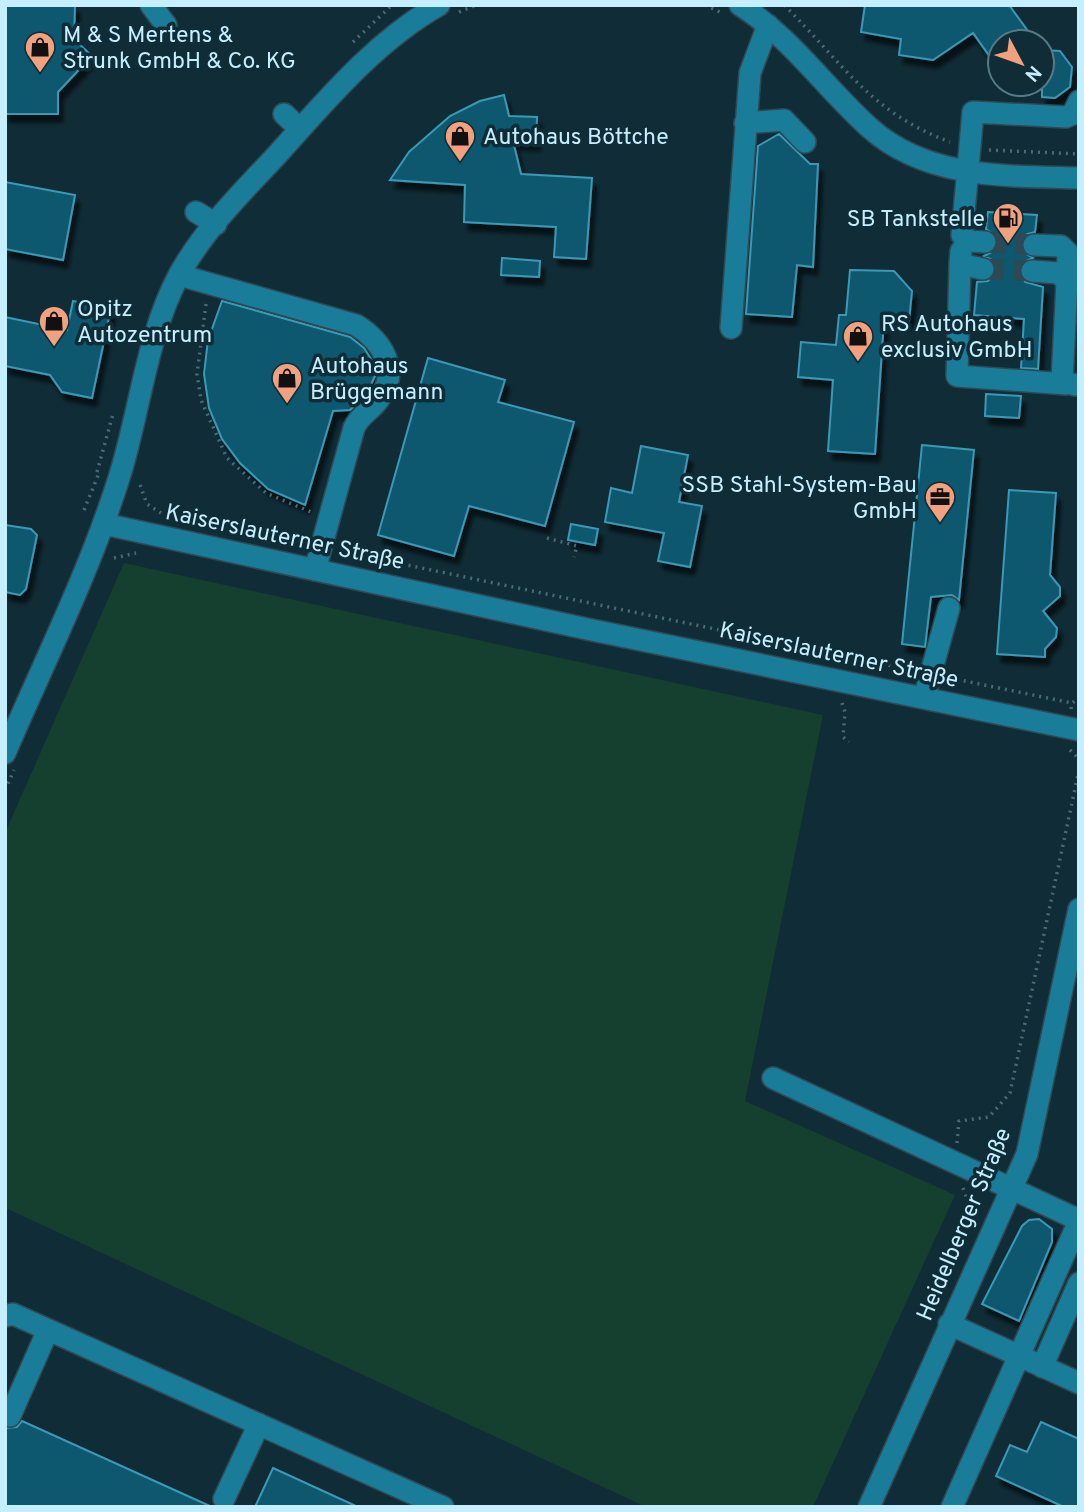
<svg xmlns="http://www.w3.org/2000/svg" width="1084" height="1512" font-family="Overpass,sans-serif">
<style>
.green{fill:#153f2e}
.building{fill:#09586e;stroke:#3d98b6;stroke-width:2;filter:url(#shadow)}
.lines{fill:none;stroke-linecap:round;stroke-linejoin:round}
.minor-tunnel{stroke:#2b4a55;stroke-width:21;stroke-dasharray:21 10;stroke-linecap:butt}
.minor-casing{stroke:#2f4954;stroke-width:24}
.path{stroke:#496a76;stroke-width:3.5;stroke-dasharray:2 5;stroke-linecap:butt}
.minor{stroke:#197d9a;stroke-width:21}
.labels{text-anchor:middle;stroke-width:7;stroke-linejoin:round;paint-order:stroke}
.poi-label{font-size:23px;fill:#c5eefe;stroke:#102d37;text-anchor:start}
.street-label{font-size:23px;fill:#c5eefe;stroke:#102d37}
</style>
<defs>
<filter id="shadow"><feDropShadow dx="4.5" dy="8" stdDeviation="2" flood-color="#0009"/></filter>
</defs>
<rect width="100%" height="100%" fill="#102d37"/>
<path class="green" d="M124 563 823 715 745 1101 955 1195 813 1507H646L8 1209 5 1213V833Z"/>
<path class="building" d="M5 5H75L74 39 92 56 58 92V114H5Z
M865 5H1009L1036 42H1000V71L973 33 933 60 899 55 901 39 861 32Z
M1042 50 1060 51 1072 67 1070 87 1055 98 1042 97Z
M504 95 509 116 537 117 536 143 513 141 521 174 592 178 586 259 554 257 556 227 464 222 465 185 390 180 409 152 450 116 480 101Z
M779 134 810 164H818L813 267 797 265 792 317 746 314 758 146Z
M5 182 75 195 63 260 5 249Z
M988 212 1037 215 1035 232 1027 234 1021 244 1023 252 1033 258 1022 263 1019 271 1025 282 1043 287 1038 369 1021 368 1024 319 974 315 977 282 988 281 996 271 992 260 984 256 996 250 998 243 996 236 986 229Z
M502 258 540 261 539 277 501 275Z
M850 270 894 271 912 291 909 321 884 320 875 454 828 451 833 380 798 377 801 342 836 345 839 315H846Z
M73 301 111 308 92 398 62 392 50 375 5 366V317L67 330Z
M222 301 350 337 364 348 373 362 375 376 366 395 350 410 333 411 305 505 268 489 240 463 222 439 209 408 204 374 208 340Z
M428 358 505 380 498 402 574 422 545 526 469 506 454 556 378 535Z
M986 394 1021 396 1019 418 985 416Z
M922 445 974 450 959 600 952 595 931 597 925 647 902 644Z
M641 446 688 455 679 502 702 506 690 567 658 561 664 533 605 522 611 488 632 493Z
M1009 490 1056 493 1050 575 1060 587V596L1043 611 1057 628 1056 637 1045 649V657L997 654Z
M571 524 598 529 595 545 568 540Z
M5 525 31 529 37 535 26 589 20 595 5 592Z
M1039 1219 1052 1229V1242L1019 1321 982 1304 1022 1226 1029 1220Z
M22 1421 212 1507H5V1428L17 1427Z
M1041 1422 1079 1439V1507H1064L996 1476 1010 1445 1027 1452Z
M273 1468 358 1507H255Z"/>
<g class="lines">
<path class="minor-tunnel" d="M985 242 1034 245
M983 269 1032 271"/>
<g class="minor-casing">
<path id="minor" d="M151 5 166 25
M740 5C792 38 826 89 871 129 928 179 1008 176 1079 178
M284 114 300 129
M745 123 784 120 805 142
M196 212 216 224
M985 242 968 241 962 235 973 112 1066 117 1073 114 1079 101
M1034 245 1061 246 1068 253 1067 281
M961 251 960 264 983 269
M960 264 957 376 1066 384
M1032 271 1058 273 1067 281 1062 381 1075 385
M179 275 356 325C382 341 401 370 379 399 371 411 360 414 354 428L315 570
M731 328 750 73 768 25
M104 524 587 629 1079 730
M924 698 949 608
M5 753C44 662 89 573 119 478 140 412 146 337 179 275 203 231 242 192 276 156 325 102 374 42 439 5
M773 1078 1079 1220
M5 1316 13 1314 443 1507
M949 1324 1079 1383
M1042 1367 1079 1283
M10 1416 48 1330
M224 1499 259 1424
M869 1507 1027 1154 1079 909
M952 1507 1079 1221"/>
</g>
<path class="path" d="M705 5 722 13
M784 5C842 62 869 112 950 142
M459 12 477 5
M353 42 392 5
M989 150 1079 154
M206 304 197 374 201 400 227 458 266 493 311 512
M97 472 113 414
M140 485 147 504 161 513
M84 510 99 473
M169 515 302 543
M547 538 577 546 574 557
M340 551 912 670
M114 558 136 553
M950 678 1072 703
M842 703 845 712 843 737 849 742
M1071 709 1072 703 1079 698
M1070 750 1079 759
M5 790 14 770
M957 1143 959 1121 989 1117 1010 1093 1079 770
M963 1188 975 1221"/>
<use href="#minor" class="minor"/>
</g>
<defs>
<g id="shop-pin" transform="scale(1.575)"><path d="M0 17L-7.5 6A9.5 9.5 0 1 1 7.5 6Z" fill="#f2a17e" stroke="#102d37"/><path d="M-5-2.5h2.3a2.7 3.5 0 0 1 5.4 0H5L5.5 6h-11ZM-1.5-2.5h3a1.5 2.3 0 0 0-3 0Z" fill="#111"/></g>
<g id="fuel-pin" transform="scale(1.575)"><path d="M0 17L-7.5 6A9.5 9.5 0 1 1 7.5 6Z" fill="#f2a17e" stroke="#102d37"/><path d="M-5.5-6h7V0h2V4h1.3V-2.5L3-4.5l.8-.8L6-3V5H2.5V1h-1V6h-7ZM-4.2-4.7v3.2H.2V-4.7Z" fill="#111"/></g>
<g id="office-pin" transform="scale(1.575)"><path d="M0 17L-7.5 6A9.5 9.5 0 1 1 7.5 6Z" fill="#f2a17e" stroke="#102d37"/><path d="M-6-3h4V-5.5h4V-3h4V5H-6ZM-1-4.5V-3h2v-1.5ZM-6 0V1H6V0Z" fill="#111"/></g>
</defs>
<g fill-rule="evenodd">
<use href="#shop-pin" x="40" y="47"/>
<use href="#shop-pin" x="460" y="136"/>
<use href="#fuel-pin" x="1008" y="218"/>
<use href="#shop-pin" x="54" y="321"/>
<use href="#shop-pin" x="858" y="336"/>
<use href="#shop-pin" x="287" y="378"/>
<use href="#office-pin" x="940" y="497"/>
</g>
<g class="labels">
<g class="poi-label">
<text x="63" y="42">M &amp; S Mertens &amp;<tspan x="63" dy="26">Strunk GmbH &amp; Co. KG</tspan></text>
<text x="483" y="144">Autohaus Böttche</text>
<text x="985" y="226" text-anchor="end">SB Tankstelle</text>
<text x="77" y="316">Opitz<tspan x="77" dy="26">Autozentrum</tspan></text>
<text x="881" y="331">RS Autohaus<tspan x="881" dy="26">exclusiv GmbH</tspan></text>
<text x="310" y="373">Autohaus<tspan x="310" dy="26">Brüggemann</tspan></text>
<text x="917" y="492" text-anchor="end">SSB Stahl-System-Bau<tspan x="917" dy="26">GmbH</tspan></text>
</g>
<g class="street-label">
<text transform="translate(285 536) rotate(12)" y="8">Kaiserslauterner Straße</text>
<text transform="translate(839 654) rotate(12)" y="8">Kaiserslauterner Straße</text>
<text transform="translate(963 1224) rotate(-67)" y="8">Heidelberger Straße</text>
</g>
</g>
<rect width="1084" height="1512" fill="none" stroke="#c5eefe" stroke-width="14"/>
<g transform="translate(1021 63) rotate(131)"><circle r="33" fill="#102d37" stroke="#587a87" stroke-width="2"/>
<path d="M0-5L12 26L0 18L-12 26Z" fill="#f2a17e"/>
<text y="-10" font-size="19" font-weight="bold" text-anchor="middle" fill="#c5eefe">N</text>
</g>
</svg>
